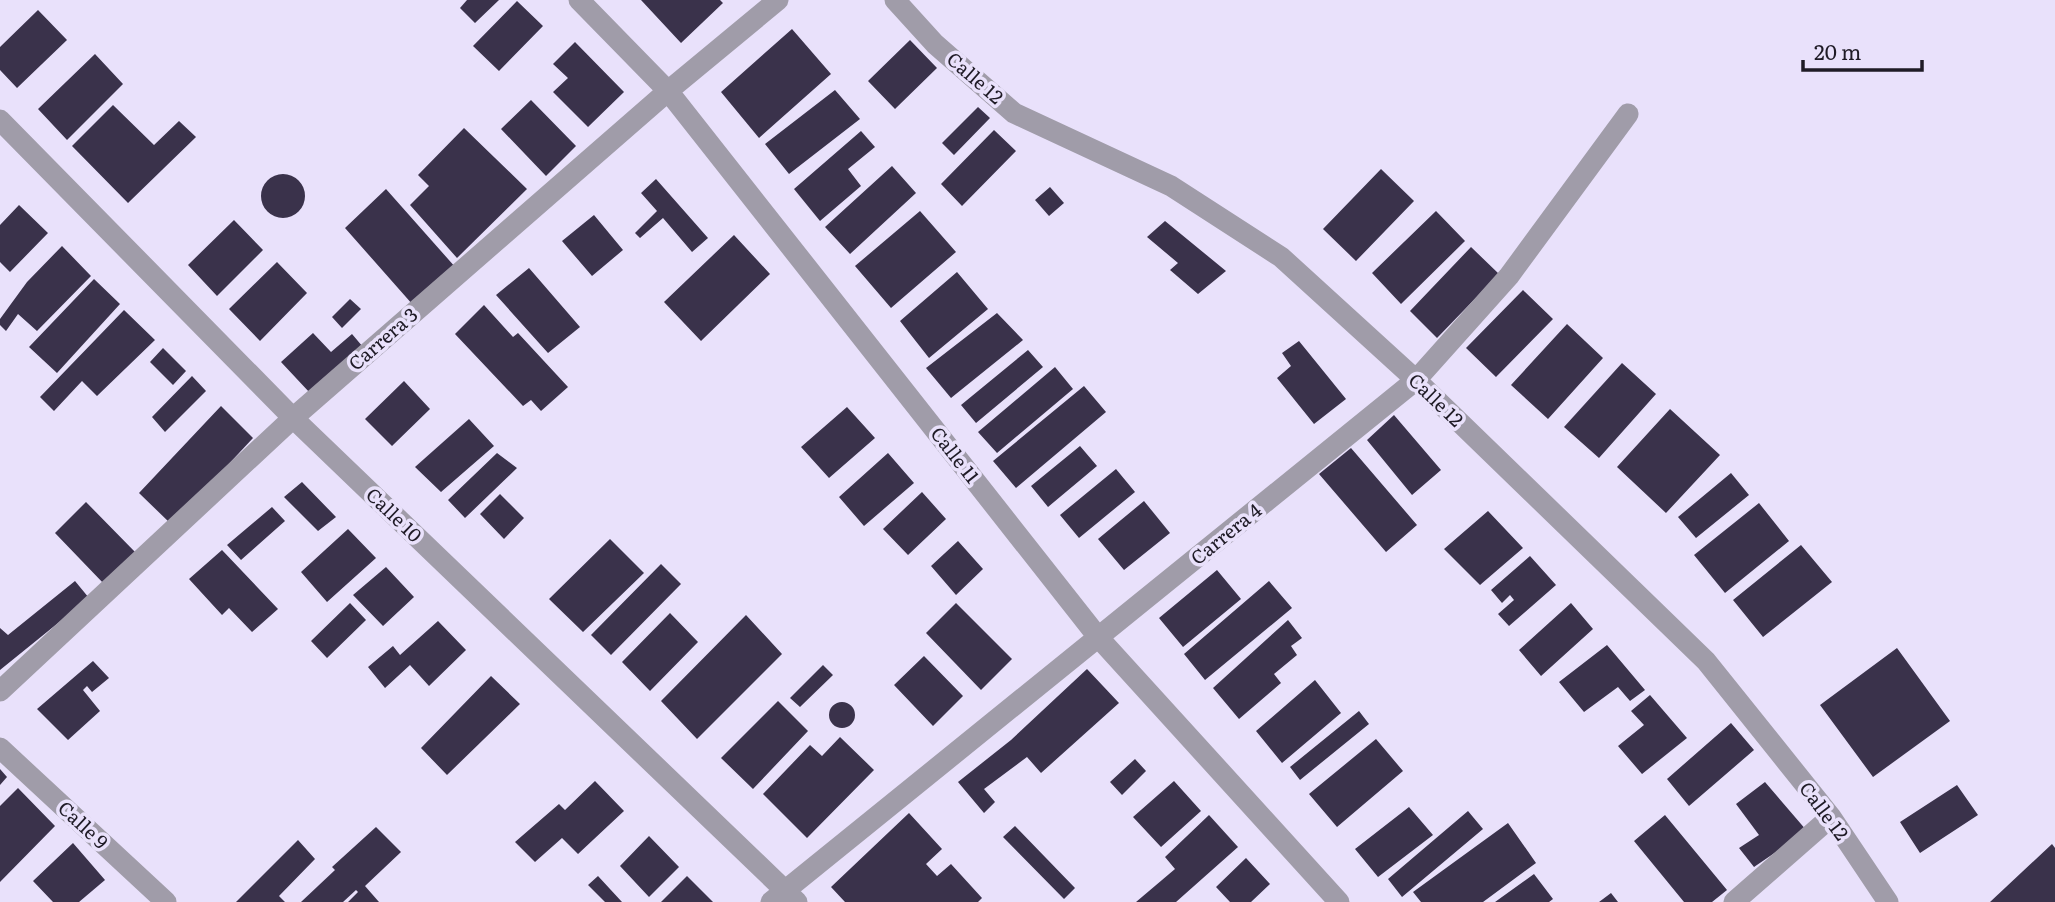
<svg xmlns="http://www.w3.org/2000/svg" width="2055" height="902" font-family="Literata,serif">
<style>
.building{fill:#3a324b}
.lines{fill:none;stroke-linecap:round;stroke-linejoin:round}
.street{stroke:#a09ca9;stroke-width:21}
.labels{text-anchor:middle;stroke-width:7;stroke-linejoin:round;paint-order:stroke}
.street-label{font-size:19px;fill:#1f1b26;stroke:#e9e1fb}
</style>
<rect width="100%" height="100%" fill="#e9e1fb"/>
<path class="building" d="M467 0H499L475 23 460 8Z
M641 0H720L723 3 681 43Z
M517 1 543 26 499 71 473 46Z
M38 10 67 40 17 88 0 70V47Z
M792 29 831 74 759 138 721 92Z
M910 40 937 68 895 109 868 81Z
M575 42 624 92 588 127 553 92 568 78 553 64Z
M95 54 123 84 67 140 38 109Z
M835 90 860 119 789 174 765 144Z
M531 100 576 146 546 176 501 129Z
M113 105 154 145 179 121 196 137 128 203 72 146Z
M978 107 990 118 954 155 942 143Z
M464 128 527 189 457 258 410 205 429 186 418 175Z
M994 130 1016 151 962 206 941 184Z
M861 131 875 147 848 169 861 186 820 221 794 189Z
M892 166 916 193 850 254 825 227Z
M1381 169 1414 201 1356 261 1323 229Z
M261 196a22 22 0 1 1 44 0a22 22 0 1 1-44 0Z
M656 179 708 238 692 252 663 218 640 238 635 233 657 211 641 193Z
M1050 187 1064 203 1049 216 1035 200Z
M386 189 456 268 413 305 345 228Z
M19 205 48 233 10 272 0 262V225Z
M920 211 956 252 891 308 855 266Z
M1436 211 1465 241 1401 304 1372 273Z
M594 215 623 250 592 276 562 241Z
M234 220 263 250 217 296 188 265Z
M1165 221 1226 271 1198 294 1170 270 1178 263 1147 237Z
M734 235 770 274 701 341 664 302Z
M62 246 91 276 37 331 18 314 6 331 0 325V319L27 282Z
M1471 247 1499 274 1437 338 1410 311Z
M277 262 307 293 260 341 229 309Z
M529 268 580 327 548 353 496 295Z
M957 272 988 309 929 358 900 321Z
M94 279 120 304 57 373 29 347Z
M1523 290 1553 319 1496 377 1466 348Z
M350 299 361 309 342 328 332 317Z
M484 305 513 337 518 333 568 387 541 411 531 400 523 406 455 334Z
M124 310 155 340 97 396 82 381 54 411 40 397Z
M997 313 1023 340 951 398 926 368Z
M1567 324 1603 358 1548 419 1511 385Z
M313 333 331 352 352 334 363 347 310 393 281 362Z
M1299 341 1346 399 1314 424 1277 378 1291 366 1282 353Z
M163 348 186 371 173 385 150 362Z
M1028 350 1043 367 976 423 961 405Z
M1622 363 1656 394 1599 458 1564 427Z
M1055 367 1073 389 997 453 978 432Z
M192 376 206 391 165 432 152 417Z
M404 381 430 409 392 446 365 419Z
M1084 386 1106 412 1016 488 993 461Z
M221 406 253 438 172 525 139 493Z
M847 407 875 438 829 478 801 447Z
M1670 409 1720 455 1666 513 1617 467Z
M1394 415 1441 470 1412 495 1367 440Z
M469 419 494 446 441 492 415 467Z
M1080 446 1097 466 1048 507 1031 486Z
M1351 448 1417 525 1386 552 1319 474Z
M497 453 517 468 465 518 448 500Z
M888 453 914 483 864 526 839 497Z
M1116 469 1135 492 1079 538 1060 515Z
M1731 473 1749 495 1696 538 1678 517Z
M302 482 336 517 318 531 284 497Z
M922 492 946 519 908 555 883 529Z
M500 494 524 518 504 539 480 514Z
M1144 501 1170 533 1124 570 1098 539Z
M86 502 137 554 105 585 55 533Z
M1759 503 1789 541 1725 593 1694 555Z
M272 507 285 521 241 560 227 545Z
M1488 511 1523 548 1480 585 1444 549Z
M348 529 376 558 327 602 301 572Z
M610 539 644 573 583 632 549 599Z
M958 541 983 569 956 595 931 566Z
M1801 545 1832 582 1763 637 1733 600Z
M222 550 278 609 252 632 229 608 222 615 189 579Z
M1530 556 1556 585 1509 626 1498 614 1514 600 1510 595 1502 603 1491 590Z
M661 564 681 584 611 655 591 635Z
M386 567 414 597 383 626 353 595Z
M1217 570 1241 599 1183 647 1159 618Z
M75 581 89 598 0 670V628L8 635Z
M1269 581 1292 608 1205 680 1184 654Z
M350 603 366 620 327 658 311 641Z
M956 603 1012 659 981 690 926 633Z
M1571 603 1593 629 1541 676 1519 650Z
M670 613 698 642 650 691 622 662Z
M746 615 782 654 697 739 661 701Z
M1288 620 1302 638 1291 646 1297 655 1274 674 1281 683 1239 719 1213 688Z
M438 621 466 650 429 686 410 665 385 688 368 667 393 646 400 655Z
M1607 645 1645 690 1630 701 1618 687 1584 712 1559 682Z
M1897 648 1950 721 1873 777 1820 705Z
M924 656 963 696 933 726 894 685Z
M93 661 109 678 92 692 87 686 83 690 100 711 68 740 37 709Z
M823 665 833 675 800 707 790 698Z
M1087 669 1119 703 1041 773 1027 757 984 789 995 802 984 813 958 782 1011 740Z
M491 676 520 704 447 775 421 748Z
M1315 680 1341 713 1282 763 1256 731Z
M1650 695 1687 738 1642 774 1618 746 1644 725 1631 711Z
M778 701 808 731 753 789 721 758Z
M829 715a13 13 0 1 1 26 0a13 13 0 1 1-26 0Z
M1359 711 1369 724 1300 780 1290 767Z
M1731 723 1754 750 1689 806 1667 779Z
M840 737 874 770 807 838 763 794 810 745 822 756Z
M1376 739 1403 771 1337 827 1309 794Z
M1135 759 1146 771 1122 795 1110 782Z
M0 769 7 777 0 785Z
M595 781 624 811 578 854 562 838 535 862 515 842 559 804 565 810Z
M1174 781 1201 811 1161 847 1133 817Z
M1765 782 1807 831 1754 867 1739 848 1759 835 1736 804Z
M1957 785 1978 815 1920 853 1900 822Z
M18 788 55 826 0 882V806Z
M1409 807 1433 835 1378 877 1355 849Z
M1468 811 1483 829 1402 897 1388 879Z
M909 813 942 849 926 864 937 876 951 864 982 898 978 902H845L831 887Z
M1209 815 1238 847 1176 902H1136L1175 869 1165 857Z
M1665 815 1727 890 1712 902H1684L1634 841Z
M1508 823 1536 863 1483 902H1421L1413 892Z
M1015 826 1075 888 1064 899 1003 837Z
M376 827 401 852 365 886 379 902H348L358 892 356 890 343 902H301L335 870 332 867Z
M649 836 679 867 649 897 620 866Z
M298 840 315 859 279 896 285 902H236Z
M73 843 105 880 79 902H53L33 881Z
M2052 844 2055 848V902H1990Z
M1246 858 1270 884 1251 902H1230L1216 887Z
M1534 874 1553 899 1549 902H1495Z
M598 876 622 902H605L588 885Z
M687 876 713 902H661Z
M1611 893 1618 902H1599Z"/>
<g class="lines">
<path class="street" d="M579 0 668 91 1098 637 1339 902
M895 0 935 44 1014 113 1171 186 1281 257 1416 380 1706 661 1831 817 1888 902
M0 120 293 418 797 902
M0 691 293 418 668 91 778 0
M0 748 166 902
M771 902 1416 380 1509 276 1628 114
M1734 902 1831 817"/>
</g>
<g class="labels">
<g class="street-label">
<text transform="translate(975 78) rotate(41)" y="7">Calle 12</text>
<text transform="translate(383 339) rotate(-41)" y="7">Carrera 3</text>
<text transform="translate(1436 400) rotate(44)" y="7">Calle 12</text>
<text transform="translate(955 455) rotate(52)" y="7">Calle 11</text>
<text transform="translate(394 515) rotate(44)" y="7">Calle 10</text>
<text transform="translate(1226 534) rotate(-39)" y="7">Carrera 4</text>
<text transform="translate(1824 811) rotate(53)" y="7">Calle 12</text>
<text transform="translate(83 825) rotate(43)" y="7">Calle 9</text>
</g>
</g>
<path d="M1803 60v10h119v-10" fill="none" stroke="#1f1b26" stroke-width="3.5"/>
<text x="1814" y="60" font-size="21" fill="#1f1b26" stroke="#e9e1fb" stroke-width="5" paint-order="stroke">20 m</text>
</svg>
